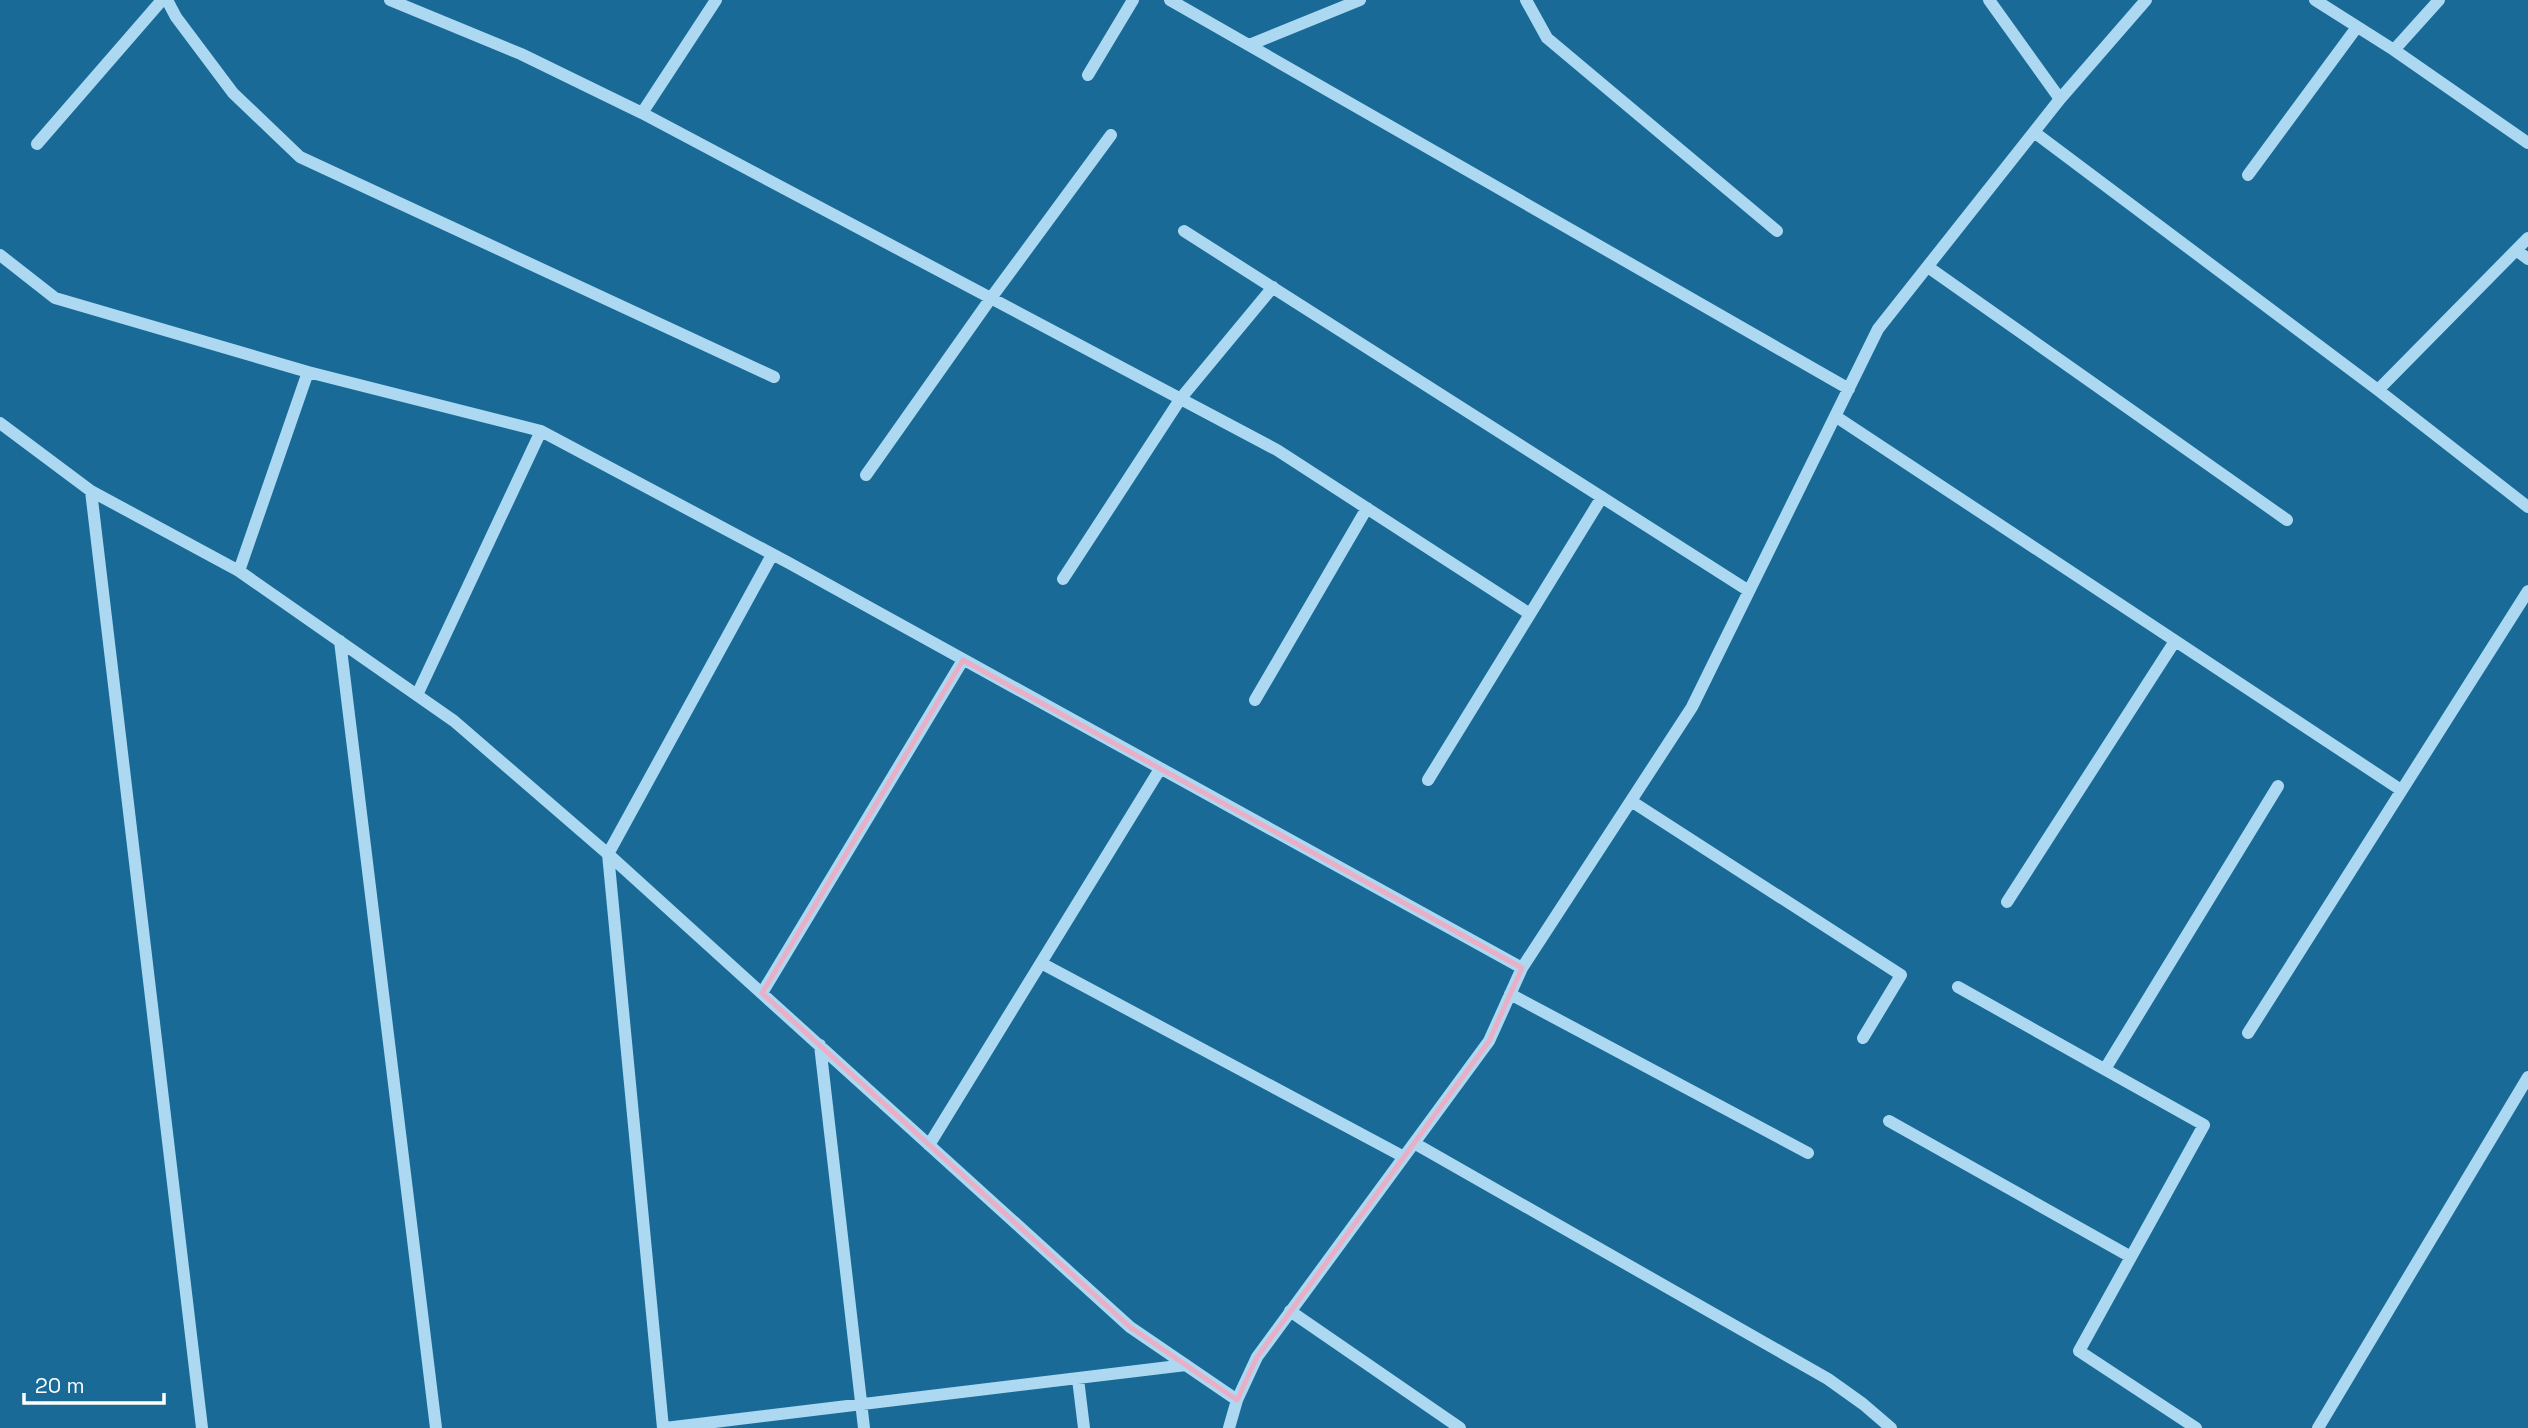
<svg xmlns="http://www.w3.org/2000/svg" width="2528" height="1428" font-family="'Space Grotesk',sans-serif">
<style>
.lines{fill:none;stroke-linecap:round;stroke-linejoin:round}
.minor{stroke:#acd9f1;stroke-width:12}
.marked{fill:none;stroke:#eaaec6;stroke-width:5;stroke-linejoin:round}
</style>
<rect width="100%" height="100%" fill="#196a97"/>
<g class="lines">
<path class="minor" d="M167 0 176 17 233 93 300 157 774 377
M390 0 521 54 642 113 716 0
M1170 0 1849 389
M1526 0 1547 38 1777 231
M2315 0 2394 50 2528 143
M1249 45 1360 0
M2394 50 2439 0
M1088 75 1133 0
M2060 99 2146 0
M642 113 1277 450 1530 614
M2034 132 2378 390 2528 507
M37 144 162 0
M2248 175 2357 27
M1184 231 1749 591
M2516 250 2528 259
M0 255 55 298 308 372 541 431 789 563 1522 968
M1928 267 2287 520
M2378 390 2528 238
M1835 416 2401 790
M0 423 91 491 239 571 454 721 608 854 1130 1327 1237 1400
M866 475 991 298 1111 135
M91 491 202 1428
M239 571 308 372
M1063 579 1181 398 1273 287
M340 641 436 1428
M417 695 541 431
M1255 700 1367 508
M1428 780 1602 497
M1631 801 1901 975 1863 1038
M2007 902 2175 641
M1041 963 1404 1157
M1958 987 2204 1125 2079 1351 2196 1428
M762 993 963 660
M1510 994 1808 1153
M2248 1033 2528 591
M820 1045 864 1428
M2105 1069 2278 786
M1889 1121 2131 1257
M1414 1143 1828 1379 1863 1404 1891 1428
M929 1145 1160 769
M1290 1311 1460 1428
M1078 1379 1084 1428
M663 1428 608 854 772 555
M665 1428 1186 1365
M1229 1428 1237 1400 1257 1357 1489 1041 1522 968 1692 707 1878 329 2060 99 1989 0
M2318 1428 2528 1077"/>
</g>
<path class="marked" d="M963 660 1522 968 1489 1041 1257 1357 1237 1400 1130 1327 762 993Z"/>
<path d="M24 1393v10h140v-10" fill="none" stroke="#ffffff" stroke-width="3.5"/>
<text x="35" y="1393" font-size="21" fill="#ffffff" stroke="#196a97" stroke-width="5" paint-order="stroke">20 m</text>
</svg>
